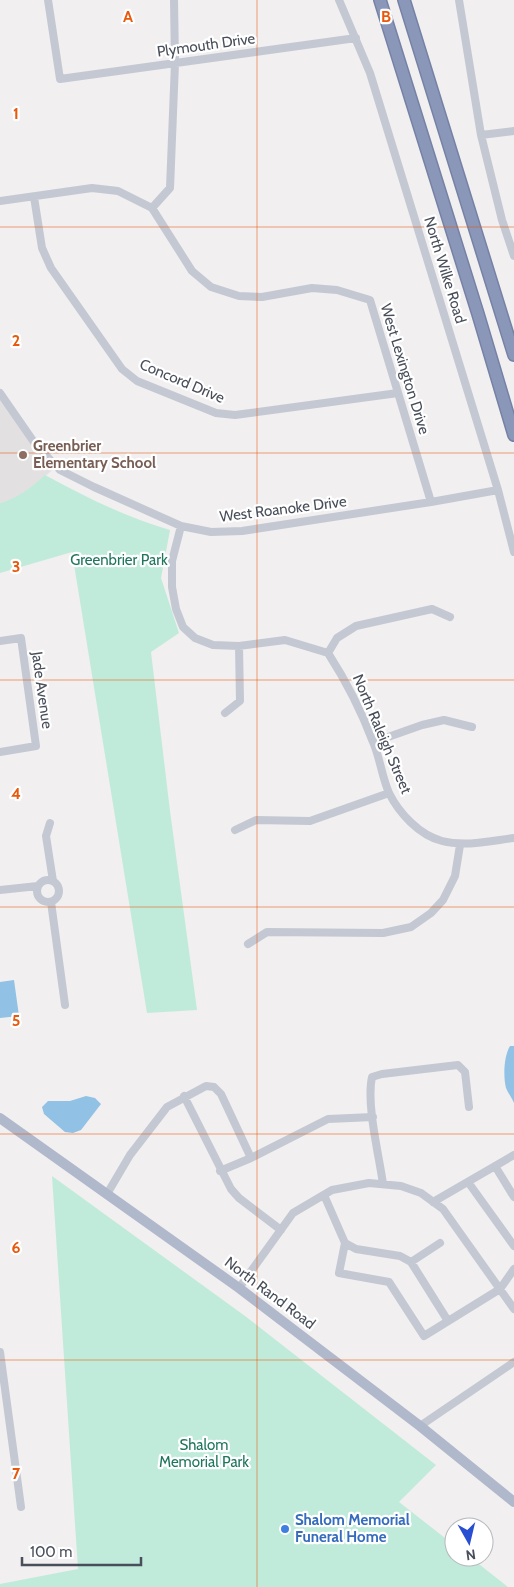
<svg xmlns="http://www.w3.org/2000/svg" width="514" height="1587" font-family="Cabin,sans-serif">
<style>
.education{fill:#e2e0e0}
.green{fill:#c0ebda}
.water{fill:#91c1e4}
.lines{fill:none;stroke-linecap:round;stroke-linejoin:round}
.highway-casing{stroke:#7682a5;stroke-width:14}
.minor{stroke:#c3c8d2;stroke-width:8}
.major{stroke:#b0b8cb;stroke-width:10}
.highway{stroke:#8a97b9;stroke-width:11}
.grid{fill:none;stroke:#e8590c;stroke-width:1;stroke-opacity:0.55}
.education-dot{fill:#8d6e63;stroke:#fff;stroke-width:2}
.shop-dot{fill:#3f7fe0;stroke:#fff;stroke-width:2}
.labels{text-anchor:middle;stroke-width:4.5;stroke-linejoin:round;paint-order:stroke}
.street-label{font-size:15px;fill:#484e5a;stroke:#fff}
.education-label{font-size:15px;font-weight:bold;fill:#785e54;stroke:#fff;text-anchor:start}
.park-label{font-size:15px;fill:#1f765d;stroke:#fff}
.shop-label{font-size:15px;font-weight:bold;fill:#366cbe;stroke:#fff;text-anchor:start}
.grid-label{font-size:16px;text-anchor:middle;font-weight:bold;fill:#e8590c;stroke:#fff;stroke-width:4.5;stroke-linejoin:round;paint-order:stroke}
</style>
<rect width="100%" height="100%" fill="#f1efef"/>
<path class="education" d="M0 393 57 466 30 489 11 500 0 503Z"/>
<path class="green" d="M45 475C85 497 126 517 170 530L161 578 179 633 151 652 170 811 197 1010 147 1013 72 552 0 573V503C18 498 31 488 45 475Z
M52 1176 245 1316 436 1465 399 1502 454 1545V1557H470L508 1587H0V1584L78 1569Z"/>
<path class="water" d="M14 980 19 1016 0 1018V982Z
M510 1046H514V1103C512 1098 508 1093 506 1088 503 1076 504 1056 510 1046Z
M86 1096 95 1098 101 1104 81 1130 73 1133 65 1132 44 1114 42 1107 48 1101H70Z"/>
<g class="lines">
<g class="highway-casing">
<path id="highway" d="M380 0 478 314 514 435
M404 0 514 355"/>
</g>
<path class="minor" d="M48 0 60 79 356 38
M339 0 370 73 498 490 514 552
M459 0 481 135 502 220 514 256
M481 135 514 131
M34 197 42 248 51 268 122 369 137 381 216 413 235 415 398 393
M0 201 92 188 118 191 152 208 192 271 211 287 239 296 262 297 312 288 337 290 370 300 431 502
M152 208 170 188 175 63 174 0
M0 393 36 445 60 470 94 487 181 526 211 532 242 531 431 502 498 490
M181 526 172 561V587L176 609 183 627 195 638 213 645 239 646 285 640 328 653C346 681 361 710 373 742 380 758 382 777 389 793 399 813 419 835 442 841 465 847 490 841 514 838
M0 641 21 638 36 746 0 752
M328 653 337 638 356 626 432 609 450 617
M225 713 240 701 239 646
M374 742 422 725 444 720 472 727
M50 823 46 836 53 881
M235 830 256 820 310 821 389 793
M37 891a11 11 0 1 1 22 0a11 11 0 1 1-22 0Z
M0 890 38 886
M51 902 65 1005
M248 944 267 932 383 933 411 927 431 913 443 900 455 876 460 845
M184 1096 231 1189 239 1198 281 1230
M495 1166 514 1197
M220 1171 251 1158 328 1119 373 1117
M468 1182 514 1246
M383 1184C379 1155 366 1104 372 1077L382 1074 458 1065 465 1072 469 1107
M107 1194 130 1155 167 1107 206 1086 214 1087 221 1094 251 1158
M324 1195 345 1243 339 1273 389 1282 424 1336 500 1289 514 1269
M433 1202 514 1155
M345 1243 356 1249 400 1256 411 1262 448 1321
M411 1262 440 1243
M239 1288 293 1213 332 1190 369 1183 401 1186 421 1193 443 1209 514 1309
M0 1352 21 1507
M420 1426 514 1362"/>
<path class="major" d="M0 1118 239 1288 420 1426 514 1502"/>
<use href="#highway" class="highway"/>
</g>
<path class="grid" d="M257 0V1587M0 227H514M0 453H514M0 680H514M0 907H514M0 1134H514M0 1360H514"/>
<circle class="education-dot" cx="23" cy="455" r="5"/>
<circle class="shop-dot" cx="285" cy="1529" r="5"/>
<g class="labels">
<g class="street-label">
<text transform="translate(206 45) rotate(-8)" y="5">Plymouth Drive</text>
<text transform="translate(445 270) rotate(73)" y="5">North Wilke Road</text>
<text transform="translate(405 369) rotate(73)" y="5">West Lexington Drive</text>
<text transform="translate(182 381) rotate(23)" y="5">Concord Drive</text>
<text transform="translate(283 509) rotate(-7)" y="5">West Roanoke Drive</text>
<text transform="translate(42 690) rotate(82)" y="5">Jade Avenue</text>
<text transform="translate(382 734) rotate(67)" y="5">North Raleigh Street</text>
<text transform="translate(270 1293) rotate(37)" y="5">North Rand Road</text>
</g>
<g class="education-label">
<text x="33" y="451">Greenbrier<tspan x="33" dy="17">Elementary School</tspan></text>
</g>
<g class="park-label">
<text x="119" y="565">Greenbrier Park</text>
<text x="204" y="1450">Shalom<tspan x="204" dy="17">Memorial Park</tspan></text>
</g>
<g class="shop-label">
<text x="295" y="1525">Shalom Memorial<tspan x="295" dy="17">Funeral Home</tspan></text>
</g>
</g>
<g class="grid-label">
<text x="128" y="22">A</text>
<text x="386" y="22">B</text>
<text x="16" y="119">1</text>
<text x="16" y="346">2</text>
<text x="16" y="572">3</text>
<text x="16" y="799">4</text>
<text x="16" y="1026">5</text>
<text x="16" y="1253">6</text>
<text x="16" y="1479">7</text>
</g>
<g transform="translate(469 1542) rotate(172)"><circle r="24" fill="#ffffff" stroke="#b6b8bd"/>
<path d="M0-4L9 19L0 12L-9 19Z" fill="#284ed1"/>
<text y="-8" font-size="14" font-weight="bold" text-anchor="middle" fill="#484e5a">N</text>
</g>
<path d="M22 1557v8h119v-8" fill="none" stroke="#484e5a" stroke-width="2.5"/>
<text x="30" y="1557" font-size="15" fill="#484e5a" stroke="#ffffff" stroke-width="4" paint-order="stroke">100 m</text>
</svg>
